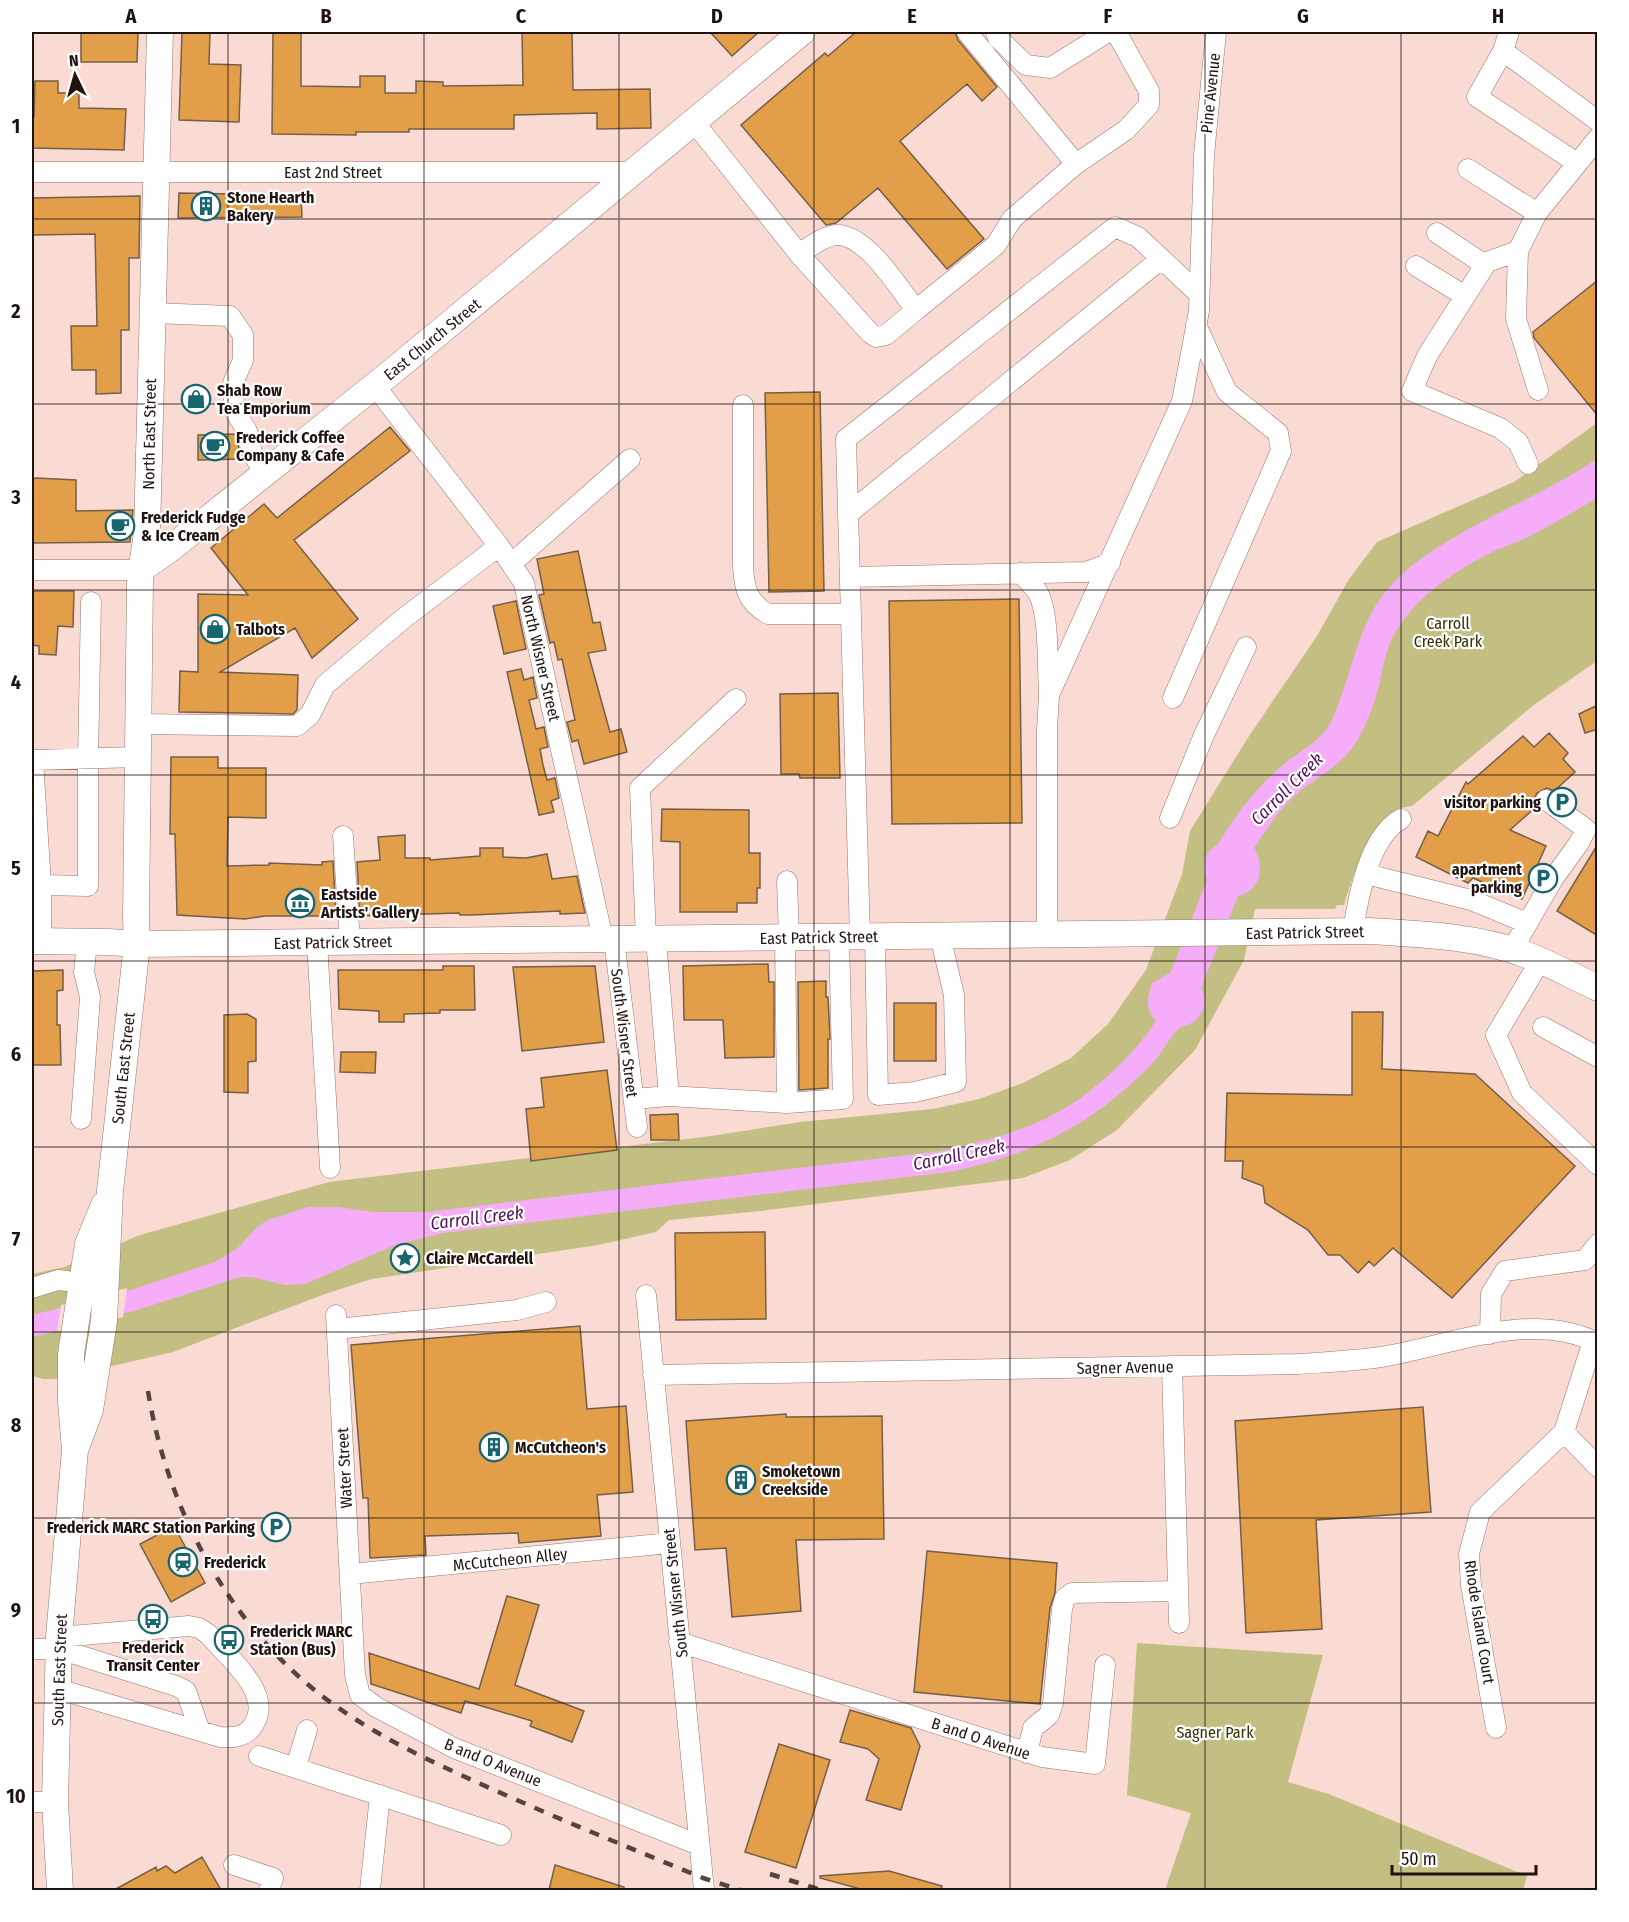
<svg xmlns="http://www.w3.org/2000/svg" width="1629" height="1922" font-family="'Fira Sans Condensed',sans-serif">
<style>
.green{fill:#c3bf83}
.water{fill:#f6adf9}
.pier{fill:#fadbd3}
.building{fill:#e29e49;stroke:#755f47;stroke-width:1.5}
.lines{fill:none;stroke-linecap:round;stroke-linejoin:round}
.minor-casing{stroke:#98756c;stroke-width:21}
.major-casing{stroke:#98756c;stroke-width:27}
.minor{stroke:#fff;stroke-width:20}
.major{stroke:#fff;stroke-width:26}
.rail{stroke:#54433f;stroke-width:4.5;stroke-dasharray:10 10;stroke-linecap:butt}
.grid{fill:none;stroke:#1f120f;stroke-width:1.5;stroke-opacity:0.55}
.labels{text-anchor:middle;stroke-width:4.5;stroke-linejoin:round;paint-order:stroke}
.street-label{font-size:16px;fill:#1f120f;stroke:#fff}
.poi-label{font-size:16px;font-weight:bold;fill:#1f120f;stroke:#fff;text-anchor:start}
.park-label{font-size:16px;fill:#353102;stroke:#fff}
.water-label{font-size:18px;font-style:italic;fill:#511155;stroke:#fff}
.neatline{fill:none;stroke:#1f120f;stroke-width:2}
.grid-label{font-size:20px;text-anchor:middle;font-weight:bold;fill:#1f120f}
</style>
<rect width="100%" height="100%" fill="#fadbd3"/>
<path class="green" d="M1597 423V661L1535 704 1412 806C1408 807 1402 807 1398 809 1369 821 1353 877 1344 905H1337L1335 909H1255L1244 960 1195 1050 1117 1130 1070 1160 1023 1178 761 1211 669 1220 656 1232 598 1245 372 1279 325 1294 173 1352 56 1379H43L32 1376V1274L64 1267 140 1235 329 1182 711 1136 800 1122 933 1109 979 1099 1023 1083 1071 1058 1108 1024 1146 970 1182 874 1190 831 1249 736 1317 636 1349 579 1377 542 1514 482Z
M1137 1643 1323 1655 1288 1782 1329 1794 1527 1876 1523 1890H1165L1191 1813 1127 1795Z"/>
<path class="water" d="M1597 459V498C1575 511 1553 524 1530 536 1518 542 1505 546 1492 552 1455 571 1413 598 1393 637 1385 652 1383 668 1379 685 1374 705 1365 731 1352 748 1339 766 1317 778 1300 791 1281 806 1267 829 1254 848 1265 865 1261 891 1238 896L1201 988C1209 1001 1203 1017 1190 1024 1186 1026 1182 1026 1178 1029 1168 1040 1161 1055 1150 1066 1089 1127 1033 1154 949 1172L443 1233 395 1245 305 1284 285 1285 252 1277H240L137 1310 32 1337V1315L131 1290 215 1262 238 1248 256 1228 268 1220 308 1207H337L374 1212H426L942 1151C974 1144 1004 1136 1034 1124 1082 1104 1128 1063 1156 1021 1145 1010 1147 997 1152 983L1171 972 1207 880C1203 870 1203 859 1210 850 1214 847 1217 846 1220 841 1238 812 1257 787 1283 765 1297 753 1314 745 1325 731 1334 720 1337 706 1342 694 1361 641 1363 607 1409 568 1463 524 1539 498 1597 459Z"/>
<path class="pier" d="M127 1288 123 1317 57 1331 61 1305Z"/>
<path class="building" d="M81 32H138L137 62H81Z
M182 32H210L209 64 241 65 239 122 179 120Z
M273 32H301V86L360 87V76H385V93H416V81L443 82V86L523 85 522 32H572L573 90 650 89 651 128 597 129V113L514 115V129H409V132H356V135L272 134Z
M710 32H759L732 56Z
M856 32H955L958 40 997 87 982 101 967 84 900 141 984 239 947 269 878 188 836 223 826 225 741 125 825 53 828 56Z
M35 81H58V93H79V108L126 109 124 150 32 148V117H34Z
M179 193 234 194V199L301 196 302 217 178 218Z
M140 196 139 258H129V330H121V393L96 394V370H72L71 326H97L95 234 32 235V198Z
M1598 280V416L1534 338 1533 332Z
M820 392 824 591 769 592 765 393Z
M390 427 410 451 294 540 358 619 312 658 295 628 220 672 298 675 297 710 293 714 179 712 180 671 198 672V594L248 595 211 548 264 504 277 518Z
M235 434 242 459 198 460V435Z
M36 478 76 480V511L133 510 130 542 32 543V479Z
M578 551 593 623 600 622 606 650 588 653 610 732 621 729 627 752 584 764 578 740 572 742 567 722 575 720 562 659 558 660 554 642 550 643 539 595 544 594 537 559Z
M32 591H74L73 627 58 626 56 655 39 654V646L32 645Z
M1019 599 1022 823 892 824 889 601Z
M516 601 526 649 504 654 493 606Z
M521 669 524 680 533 677 537 698 529 700 536 729 544 727 548 747 540 749 543 765 547 780 555 778 559 798 551 801 554 812 539 815 507 672Z
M838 693 840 778H800L799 774H781L780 694Z
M1598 705V729L1585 733 1579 714Z
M1549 733 1568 753 1563 759 1575 772 1554 791 1547 788 1537 793 1534 799 1536 807 1510 830 1546 846 1522 899 1473 878 1468 883 1416 857 1428 831 1438 836 1466 782 1468 784 1523 736 1534 747Z
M171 757H218V768H266V818L228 817 227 866 269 865V863L322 865V862L333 861 336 916H265L245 919 177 915 175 834H170Z
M662 809 749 810V853H760V888H757V903H737V912H680V842L661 841Z
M405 835V858H430V860L480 856V848H503V857L526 858 547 854 552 879 577 876 585 913 560 914V911L472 915H460L459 913 360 916 357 862 380 860 378 837Z
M1598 844V936L1557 911Z
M768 964 769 982H774V1057L725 1058 723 1020H684L683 966Z
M443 966H474L475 1010H440V1013L404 1014V1022H379V1011L339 1009 338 970H443Z
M595 966 604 1042 522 1051 513 967Z
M63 970V990L57 991V1025H60L61 1065H32V971Z
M826 981V997H828L830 1039H828V1088L799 1090 798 982Z
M894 1003H936V1061H894Z
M1352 1012H1383L1382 1069 1475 1074 1575 1166 1452 1298 1393 1248 1374 1266 1369 1261 1358 1273 1340 1255H1328L1308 1230 1265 1203 1263 1186 1242 1178 1243 1161H1225L1227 1093 1352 1095Z
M247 1014 256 1019V1061L248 1062V1093L224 1092V1015Z
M341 1052H376L375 1073 340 1072Z
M607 1070 617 1150 531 1161 526 1109 544 1107 541 1078Z
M678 1114 679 1140H651L650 1115Z
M765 1232 766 1319 676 1320 675 1233Z
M580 1326 587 1409 626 1406 633 1492 597 1495 601 1536 519 1543 518 1533 425 1536 426 1555 370 1558 368 1498H363L351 1345Z
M1423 1407 1431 1512 1316 1520 1322 1629 1246 1633 1235 1421Z
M786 1414V1417L882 1416 884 1539 796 1540 801 1611 732 1617 726 1548 695 1550 686 1421Z
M174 1526 205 1583 171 1602 140 1544Z
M927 1551 1057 1563 1055 1593 1050 1608 1040 1704 914 1692Z
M507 1596 539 1605 515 1685 584 1711 572 1742 530 1726 532 1721 465 1701 461 1713 371 1684 369 1653 479 1689Z
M850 1710 911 1728 920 1746 901 1810 866 1800 879 1759 868 1749 840 1742Z
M779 1744 830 1760 796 1868 745 1852Z
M202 1857 221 1890H114L156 1867 157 1871 166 1866 175 1873Z
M555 1865 624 1887V1890H549Z
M889 1871 942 1886 941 1890H864L820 1878V1876Z"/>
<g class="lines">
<g class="minor-casing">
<path id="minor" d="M967 32 1076 164
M996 32 998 38 1026 65 1050 68 1108 32
M1509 32 1503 51 1598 121
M1503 51 1477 97 1577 163
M694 122 799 254 870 333 876 337 886 335 916 310
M1468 169 1537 213
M32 172H634
M1437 233 1485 265
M1518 251 1487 262 1427 356 1412 391 1500 428 1518 442 1528 464
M799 254C810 247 823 236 836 235 866 233 900 290 916 310L996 245 1012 219 1076 164 1126 130 1149 105V91L1116 32
M1416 266 1465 296
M152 313 230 316 243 335V360L233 383 234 410 247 431 252 453 265 473
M375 386 499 546 524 583 603 939
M1538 390 1516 319 1518 251 1537 213 1598 138
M743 405V565C744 588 747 602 768 614H851
M848 514 1161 259
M512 563 630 459
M32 570H140
M1021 573C1026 579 1032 585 1037 591 1050 612 1047 667 1049 692
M850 577 1086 572 1110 563
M1173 698 1281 451 1278 433 1227 392 1196 325
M138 724 297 726 310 715 325 685 404 618 499 546
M32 760H33L41 885V942
M33 760 138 757
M1170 818 1204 735 1246 647
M343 836 350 942
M1366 874 1471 900 1527 923
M787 881 789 937
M41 885 88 886V760L91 602
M1353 931C1358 897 1369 837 1401 819
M1047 934V730L1049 695 1182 401 1199 311 1204 155 1216 32
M875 936 878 1095 915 1092 956 1082 954 995 940 936
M785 937 787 1103 843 1099 839 937
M860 937 846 439 1115 227 1138 237 1199 294
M614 939 637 1127
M646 939 640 788 736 699
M317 942 330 1168
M1512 950 1553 879 1579 843 1586 829 1546 800
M1540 961 1496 1035 1522 1093 1598 1165
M1543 1027 1598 1057
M669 1096 787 1103
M634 1099 669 1096 656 939
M81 1119 90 997 84 972 87 942
M32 1288 58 1280 67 1281
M646 1295 704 1890
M336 1315 355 1675 360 1695 376 1707 454 1748 699 1845
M337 1329 517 1310 546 1302
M1490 1334 1491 1294 1505 1271 1585 1260 1598 1244
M1172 1366 1179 1623
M653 1375 1298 1364C1326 1362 1354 1361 1381 1357 1451 1346 1529 1309 1598 1343
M1564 1432 1598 1467
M350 1574 670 1543
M679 1642 1042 1757 1095 1764 1105 1665
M32 1649H59L176 1686 186 1691 200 1731
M58 1689 220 1737C235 1738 248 1737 255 1722 272 1692 226 1655 208 1634L199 1628 189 1626 59 1637
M1496 1728 1471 1585 1469 1554 1480 1512 1564 1432 1593 1341
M1027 1753 1033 1728 1049 1715 1053 1703 1062 1609 1065 1598 1072 1593 1178 1591
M259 1756 501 1835
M296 1767 307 1730
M32 1802H55
M234 1865 273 1878 269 1890
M370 1890 380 1795"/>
</g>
<g class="major-casing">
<path id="major" d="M140 570 170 549 388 375 802 32
M32 941 108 942 137 944 1368 931C1421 934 1477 936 1527 955 1551 964 1574 977 1598 988
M75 1450 90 1410 104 1321 110 1191 137 944 136 919 140 579 147 533 160 32
M60 1890 55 1802 59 1637 75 1450 71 1402V1354L88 1244 104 1205"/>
</g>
<use href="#minor" class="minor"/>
<use href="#major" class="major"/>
<path class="rail" d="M148 1391C167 1509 229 1626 326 1699 380 1739 440 1766 501 1793 568 1823 635 1850 703 1878L740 1890
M770 1874 821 1890"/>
</g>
<path class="grid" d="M228 32V1890M424 32V1890M619 32V1890M814 32V1890M1010 32V1890M1205 32V1890M1401 32V1890M32 219H1598M32 404H1598M32 590H1598M32 775H1598M32 961H1598M32 1147H1598M32 1332H1598M32 1518H1598M32 1703H1598"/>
<defs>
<g id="building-ring" transform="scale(1.5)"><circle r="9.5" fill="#fff" stroke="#19656f" stroke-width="1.5"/><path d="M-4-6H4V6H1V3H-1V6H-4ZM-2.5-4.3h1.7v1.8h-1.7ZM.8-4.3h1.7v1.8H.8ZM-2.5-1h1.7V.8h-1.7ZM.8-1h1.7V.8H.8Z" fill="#19656f"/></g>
<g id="shop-ring" transform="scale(1.5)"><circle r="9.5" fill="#fff" stroke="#19656f" stroke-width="1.5"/><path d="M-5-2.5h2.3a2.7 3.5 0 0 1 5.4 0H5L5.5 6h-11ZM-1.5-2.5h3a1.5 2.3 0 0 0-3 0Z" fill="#19656f"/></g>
<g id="cafe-ring" transform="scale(1.5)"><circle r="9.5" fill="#fff" stroke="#19656f" stroke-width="1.5"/><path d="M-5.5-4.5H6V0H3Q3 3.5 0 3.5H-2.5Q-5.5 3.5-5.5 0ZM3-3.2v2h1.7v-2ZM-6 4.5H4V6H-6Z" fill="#19656f"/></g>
<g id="parking-ring" transform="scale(1.5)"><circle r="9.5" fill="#fff" stroke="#19656f" stroke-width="1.5"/><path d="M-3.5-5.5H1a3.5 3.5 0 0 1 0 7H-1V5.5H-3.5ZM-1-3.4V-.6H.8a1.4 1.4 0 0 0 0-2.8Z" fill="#19656f"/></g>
<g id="museum-ring" transform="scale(1.5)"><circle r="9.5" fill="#fff" stroke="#19656f" stroke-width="1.5"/><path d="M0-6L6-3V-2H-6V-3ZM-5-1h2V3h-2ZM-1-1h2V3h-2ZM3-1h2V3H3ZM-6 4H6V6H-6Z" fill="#19656f"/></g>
<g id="sight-ring" transform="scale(1.5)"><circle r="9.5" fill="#fff" stroke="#19656f" stroke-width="1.5"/><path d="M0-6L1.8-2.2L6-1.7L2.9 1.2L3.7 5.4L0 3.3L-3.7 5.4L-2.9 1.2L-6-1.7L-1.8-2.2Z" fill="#19656f"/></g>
<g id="station-ring" transform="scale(1.5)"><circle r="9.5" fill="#fff" stroke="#19656f" stroke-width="1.5"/><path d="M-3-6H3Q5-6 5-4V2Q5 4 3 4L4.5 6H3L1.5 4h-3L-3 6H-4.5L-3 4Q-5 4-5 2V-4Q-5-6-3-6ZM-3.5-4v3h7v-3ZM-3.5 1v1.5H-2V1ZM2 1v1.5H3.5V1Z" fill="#19656f"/></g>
<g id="bus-ring" transform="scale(1.5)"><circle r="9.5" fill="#fff" stroke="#19656f" stroke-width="1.5"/><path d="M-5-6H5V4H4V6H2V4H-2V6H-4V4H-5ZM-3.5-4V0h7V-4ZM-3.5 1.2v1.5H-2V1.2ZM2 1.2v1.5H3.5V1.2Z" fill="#19656f"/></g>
</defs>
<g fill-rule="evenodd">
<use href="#building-ring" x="206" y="206"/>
<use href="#shop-ring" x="196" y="399"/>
<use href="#cafe-ring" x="215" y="446"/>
<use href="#cafe-ring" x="120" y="526"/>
<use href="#shop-ring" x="215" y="629"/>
<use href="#parking-ring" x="1562" y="802"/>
<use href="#parking-ring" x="1543" y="878"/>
<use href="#museum-ring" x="300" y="903"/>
<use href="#sight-ring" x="405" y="1258"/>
<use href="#building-ring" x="494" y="1447"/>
<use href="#building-ring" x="741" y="1480"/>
<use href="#parking-ring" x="276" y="1527"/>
<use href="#station-ring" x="183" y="1562"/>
<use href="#bus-ring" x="153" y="1619"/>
<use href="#bus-ring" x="229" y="1640"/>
</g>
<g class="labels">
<g class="street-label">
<text transform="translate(1210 93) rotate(-84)" y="6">Pine Avenue</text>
<text x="333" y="178">East 2nd Street</text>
<text transform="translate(432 339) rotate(-39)" y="6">East Church Street</text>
<text transform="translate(149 434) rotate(-89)" y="6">North East Street</text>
<text transform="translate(541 658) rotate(77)" y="6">North Wisner Street</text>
<text transform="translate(1305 932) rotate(-1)" y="6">East Patrick Street</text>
<text transform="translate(819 937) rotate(-1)" y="6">East Patrick Street</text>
<text transform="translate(333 942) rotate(-1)" y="6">East Patrick Street</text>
<text transform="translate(625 1033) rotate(83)" y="6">South Wisner Street</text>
<text transform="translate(123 1068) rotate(-84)" y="6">South East Street</text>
<text transform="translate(1125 1367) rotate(-1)" y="6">Sagner Avenue</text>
<text transform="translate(344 1468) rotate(-93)" y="6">Water Street</text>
<text transform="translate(510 1559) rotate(-6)" y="6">McCutcheon Alley</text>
<text transform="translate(675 1593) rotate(-96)" y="6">South Wisner Street</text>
<text transform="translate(1480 1622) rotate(81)" y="6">Rhode Island Court</text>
<text transform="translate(59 1670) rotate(-88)" y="6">South East Street</text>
<text transform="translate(981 1738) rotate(18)" y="6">B and O Avenue</text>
<text transform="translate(493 1762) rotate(22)" y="6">B and O Avenue</text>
</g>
<g class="poi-label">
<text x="227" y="203">Stone Hearth<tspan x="227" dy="18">Bakery</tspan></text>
<text x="217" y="396">Shab Row<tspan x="217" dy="18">Tea Emporium</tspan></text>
<text x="236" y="443">Frederick Coffee<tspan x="236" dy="18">Company &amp; Cafe</tspan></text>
<text x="141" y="523">Frederick Fudge<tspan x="141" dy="18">&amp; Ice Cream</tspan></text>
<text x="236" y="635">Talbots</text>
<text x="1541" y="808" text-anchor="end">visitor parking</text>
<text x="1522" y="875" text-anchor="end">apartment<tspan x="1522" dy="18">parking</tspan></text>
<text x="321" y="900">Eastside<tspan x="321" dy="18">Artists' Gallery</tspan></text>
<text x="426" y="1264">Claire McCardell</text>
<text x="515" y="1453">McCutcheon's</text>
<text x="762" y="1477">Smoketown<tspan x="762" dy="18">Creekside</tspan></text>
<text x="255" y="1533" text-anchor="end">Frederick MARC Station Parking</text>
<text x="204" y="1568">Frederick</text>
<text x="250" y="1637">Frederick MARC<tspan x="250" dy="18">Station (Bus)</tspan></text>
<text x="153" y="1653" text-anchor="middle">Frederick<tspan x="153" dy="18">Transit Center</tspan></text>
</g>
<g class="park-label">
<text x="1448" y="629">Carroll<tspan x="1448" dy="18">Creek Park</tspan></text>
<text x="1215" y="1738">Sagner Park</text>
</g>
<g class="water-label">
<text transform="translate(1287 789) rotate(-45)" y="6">Carroll Creek</text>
<text transform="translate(959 1155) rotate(-12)" y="6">Carroll Creek</text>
<text transform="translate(477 1218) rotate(-7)" y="6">Carroll Creek</text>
</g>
</g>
<rect width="1629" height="1922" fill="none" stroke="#ffffff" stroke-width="66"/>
<g transform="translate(75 75) rotate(355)" stroke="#ffffff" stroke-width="4.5" paint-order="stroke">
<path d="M0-4.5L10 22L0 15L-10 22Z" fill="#1f120f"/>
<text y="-9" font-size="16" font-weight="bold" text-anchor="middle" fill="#1f120f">N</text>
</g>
<path d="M1392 1865v9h144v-9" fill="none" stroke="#1f120f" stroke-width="3"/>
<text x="1401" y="1865" font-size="18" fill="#1f120f" stroke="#ffffff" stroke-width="4.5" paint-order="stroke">50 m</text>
<rect x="33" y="33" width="1563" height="1856" class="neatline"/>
<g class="grid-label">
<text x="131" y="23">A</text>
<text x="326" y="23">B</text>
<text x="521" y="23">C</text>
<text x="717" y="23">D</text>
<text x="912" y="23">E</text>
<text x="1108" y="23">F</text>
<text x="1303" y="23">G</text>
<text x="1498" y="23">H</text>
<text x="16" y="133">1</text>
<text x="16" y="318">2</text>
<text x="16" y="504">3</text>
<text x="16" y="689">4</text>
<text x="16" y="875">5</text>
<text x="16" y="1061">6</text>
<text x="16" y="1246">7</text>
<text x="16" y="1432">8</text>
<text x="16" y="1617">9</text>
<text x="16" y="1803">10</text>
</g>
</svg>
